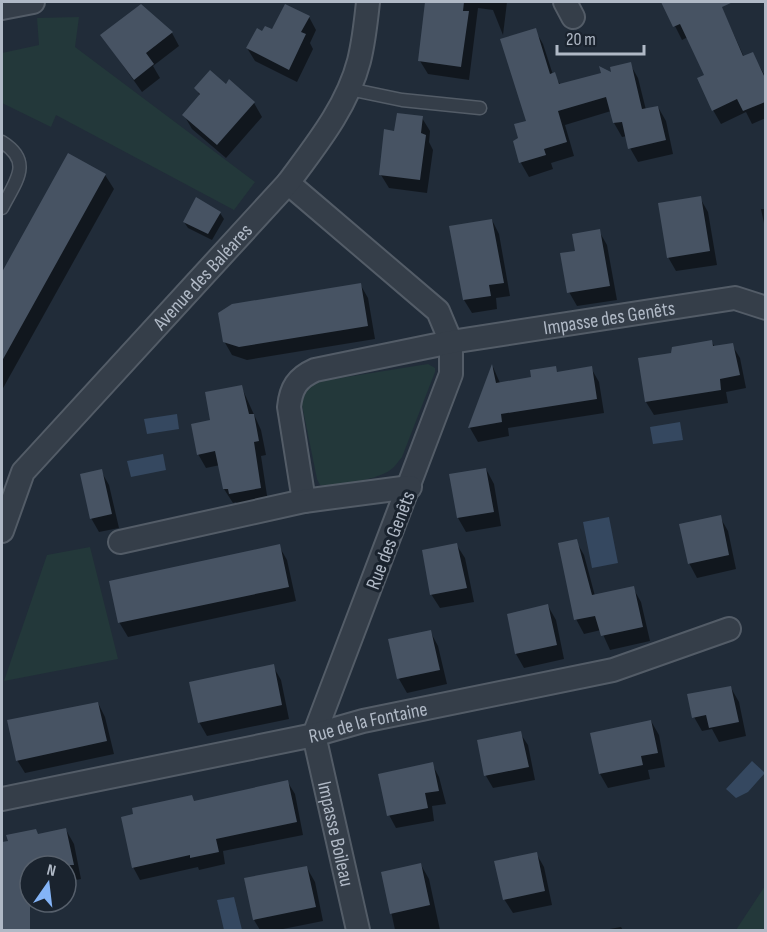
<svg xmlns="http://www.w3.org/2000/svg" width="767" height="932" font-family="'Sofia Sans Condensed',sans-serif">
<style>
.green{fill:#23383a}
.water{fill:#354860}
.shadow{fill:#0007}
.building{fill:#475363}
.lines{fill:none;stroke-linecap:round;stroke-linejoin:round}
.service-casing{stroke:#535c67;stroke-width:15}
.minor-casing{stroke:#535c67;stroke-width:26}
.service{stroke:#353e49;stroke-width:12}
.minor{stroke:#353e49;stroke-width:22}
.labels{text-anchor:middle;stroke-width:6;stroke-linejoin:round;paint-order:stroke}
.street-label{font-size:20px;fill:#b0b9c6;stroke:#1a232e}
</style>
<rect width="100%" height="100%" fill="#212c39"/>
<path class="green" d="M79 17 75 47 255 182 234 210 56 115 51 127 2 103V53L39 45 37 18Z
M428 364 435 368V372L402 457C397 463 393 470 385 473 374 479 331 489 320 485L317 479 301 400 304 387 309 383Z
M90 547 118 659 4 681 47 555Z
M765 886V930H736Z"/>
<path class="water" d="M177 414 179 429 147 434 144 419Z
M680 422 683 440 653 444 650 427Z
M163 454 166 470 131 477 127 461Z
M609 517 618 563 592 568 583 522Z
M752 761 765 773 748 792 736 798 726 789Z
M234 897 242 930H224L217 900Z"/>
<path class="shadow" d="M427 2H507L503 35 493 10 478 8 469 80 428 74 420 61Z
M663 2H719L744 57 753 54 766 78V118L752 124 746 112 721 124 713 110 706 75 688 37 682 40Z
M309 17 316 30 310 43 313 49 297 82 255 61 247 48 263 33Z
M535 30 543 44 553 75 561 85 613 75 630 64 638 78 646 110 658 107 666 121 673 154 638 162 630 148 627 136 622 137 614 123 611 111 565 125 574 156 551 163 553 169 529 177 521 163 514 141 520 139 528 122Z
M172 33 179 46 153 66 160 78 142 92 102 36Z
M227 86 254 103 262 117 226 158 192 129 184 115 200 96 196 88Z
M422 118 430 131 429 142 433 150 427 193 389 188 381 175 396 132Z
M68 155 105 175 114 189 2 390V275Z
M700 198 708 212 717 265 676 271 668 257Z
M761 209H766V233Z
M220 213 224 219 212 240 188 228 184 222Z
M492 220 499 234 510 296 496 298 497 309 472 313 464 300 451 227Z
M599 231 607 245 617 300 577 306 569 292 576 252Z
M360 284 368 298 375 339 247 360 232 355 224 341Z
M711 341 715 347 732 345 740 358 746 388 726 392 728 403 654 415 646 402 673 354Z
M493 367 500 383 532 378 555 368 558 373 591 368 599 382 604 413 508 428 509 436 478 442 470 428Z
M241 386 261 430 266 455 261 456 268 502 239 507 236 502 233 503 224 489 220 465 206 468 198 454 212 422Z
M486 469 494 484 501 526 466 532 458 518Z
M101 471 109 485 119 528 99 532 91 518Z
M720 517 728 531 736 569 697 578 689 563Z
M576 541 584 555 595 596 633 588 641 602 650 641 610 650 601 630 584 634 576 619Z
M456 544 465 558 474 602 440 608 431 594Z
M279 546 287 560 296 601 128 637 119 622Z
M548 606 556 620 564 659 524 668 516 654Z
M430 631 438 646 447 684 407 693 399 679Z
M273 666 281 680 289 719 207 736 199 722Z
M731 688 739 702 746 736 719 742 712 729 702 731 694 717Z
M98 703 105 717 114 754 25 773 17 760Z
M651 721 659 735 665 767 648 770 650 779 608 788 600 774 591 734Z
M520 733 528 745 535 780 493 788 486 776 478 741Z
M432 764 439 777 446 804 432 806 434 821 396 828 389 815Z
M287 781 295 794 303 835 223 851 225 864 199 870 198 867 140 880 133 867 194 803Z
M66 830 74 844 81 879 66 882V866H30V894L17 897 25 930H2V843Z
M536 853 544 867 552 905 513 913 504 899Z
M421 865 429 879 440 930H395L383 873Z
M307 868 315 882 323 921 278 930H260L254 920Z
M621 927 623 930H604Z"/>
<path class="building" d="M425 2H464L463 11H469L461 67 418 61Z
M661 2H733L722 7 743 56 753 52 765 78V102L743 111 737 99 712 111 697 78 704 75 680 24 673 27Z
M141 4 173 32 146 53 154 64 134 80 100 35Z
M285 4 310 16 301 32 306 34 289 70 246 48 257 28 262 31 265 26 272 29Z
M536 28 550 74 555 72 559 84 601 73 599 66 611 72 610 67 631 62 642 109 658 106 666 140 628 149 622 122 613 123 606 97 558 111 567 142 544 149 546 155 519 163 513 141 518 138 514 124 526 121 500 39Z
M210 70 226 84 229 79 255 102 217 145 182 115 200 94 194 88Z
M397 113 423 116 421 133 426 135 420 180 379 175 384 129 394 131Z
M68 153 106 174 2 361V272Z
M701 196 710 251 667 258 658 203Z
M196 197 221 212 208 234 183 222Z
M492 219 504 283 489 285 491 296 463 300 449 226Z
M600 229 610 286 567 293 560 253 575 251 572 234Z
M361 283 368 326 239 347 223 342 218 313 232 304Z
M712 340 713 346 733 343 740 375 720 379 721 390 645 402 638 358 671 353 672 347Z
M492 364 496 383 531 377 530 370 556 366 557 372 592 366 597 399 501 414 502 422 468 428Z
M242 385 249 414H254L259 441 254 442 261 488 229 494 228 489H223L215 451 197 455 191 424 210 420 205 392Z
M486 468 494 512 457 518 449 474Z
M102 469 112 514 90 519 80 474Z
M721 515 729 555 688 564 679 524Z
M577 539 592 595 634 586 643 627 601 636 595 616 574 620 558 543Z
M457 543 467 588 430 595 422 550Z
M280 544 289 587 118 623 109 581Z
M548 604 557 645 515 654 507 614Z
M431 630 440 670 397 679 388 639Z
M274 664 282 705 198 723 189 682Z
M731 686 739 722 709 728 706 715 692 718 687 694Z
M98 702 107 741 16 761 7 720Z
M651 720 658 753 641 756 643 765 599 774 590 733Z
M521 731 529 767 484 776 477 740Z
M433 762 439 791 425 793 428 808 387 816 378 774Z
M288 780 297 822 216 839 219 852 190 858V855L132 868 121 817 133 814 132 808 192 795 194 801Z
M66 828 74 865 30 866V930H2V842L8 841 6 835 36 829 38 834Z
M537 852 545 891 503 900 494 861Z
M421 863 430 905 390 914 381 872Z
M307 866 316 907 253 920 244 878Z"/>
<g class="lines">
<g class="service-casing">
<path id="service" d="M349 89 402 100 480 108
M2 142C34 162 15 182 2 208"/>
</g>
<g class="minor-casing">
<g id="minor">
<path d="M565 2 573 17"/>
<path d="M2 8 33 2"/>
<path id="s1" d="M288 183 438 311 451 342V374L314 735 358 930"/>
<path id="s2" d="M304 501 289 407C291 388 297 378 315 370L451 342 735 298 766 308"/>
<path id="s3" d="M2 531 23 472 288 183C316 145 347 107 359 61 364 41 366 21 368 2"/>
<path d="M120 542 304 501 410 487"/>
<path id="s4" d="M2 799 314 735 363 721 613 670 729 629"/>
</g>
</g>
<use href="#service" class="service"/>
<use href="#minor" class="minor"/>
</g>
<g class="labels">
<g class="street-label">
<text dy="7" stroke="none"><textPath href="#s3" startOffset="328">Avenue des Baléares</textPath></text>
<text dy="7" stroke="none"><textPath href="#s2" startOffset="442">Impasse des Genêts</textPath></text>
<text transform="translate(390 540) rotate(-69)" y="7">Rue des Genêts</text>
<text dy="7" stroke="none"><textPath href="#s4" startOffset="374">Rue de la Fontaine</textPath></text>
<text dy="7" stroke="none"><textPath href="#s1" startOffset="750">Impasse Boileau</textPath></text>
</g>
</g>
<rect width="767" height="932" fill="none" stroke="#b0b9c6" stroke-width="6"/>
<g transform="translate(48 884) rotate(14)"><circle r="28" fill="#1a232e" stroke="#565f6b" stroke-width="1.5"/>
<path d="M0-4.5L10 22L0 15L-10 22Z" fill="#84b4f7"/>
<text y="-9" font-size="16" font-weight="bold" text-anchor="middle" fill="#b0b9c6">N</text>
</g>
<path d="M557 45v9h87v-9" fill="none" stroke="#b0b9c6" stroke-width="3"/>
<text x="566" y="45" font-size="18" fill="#b0b9c6" stroke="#1a232e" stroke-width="4.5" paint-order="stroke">20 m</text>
</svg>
